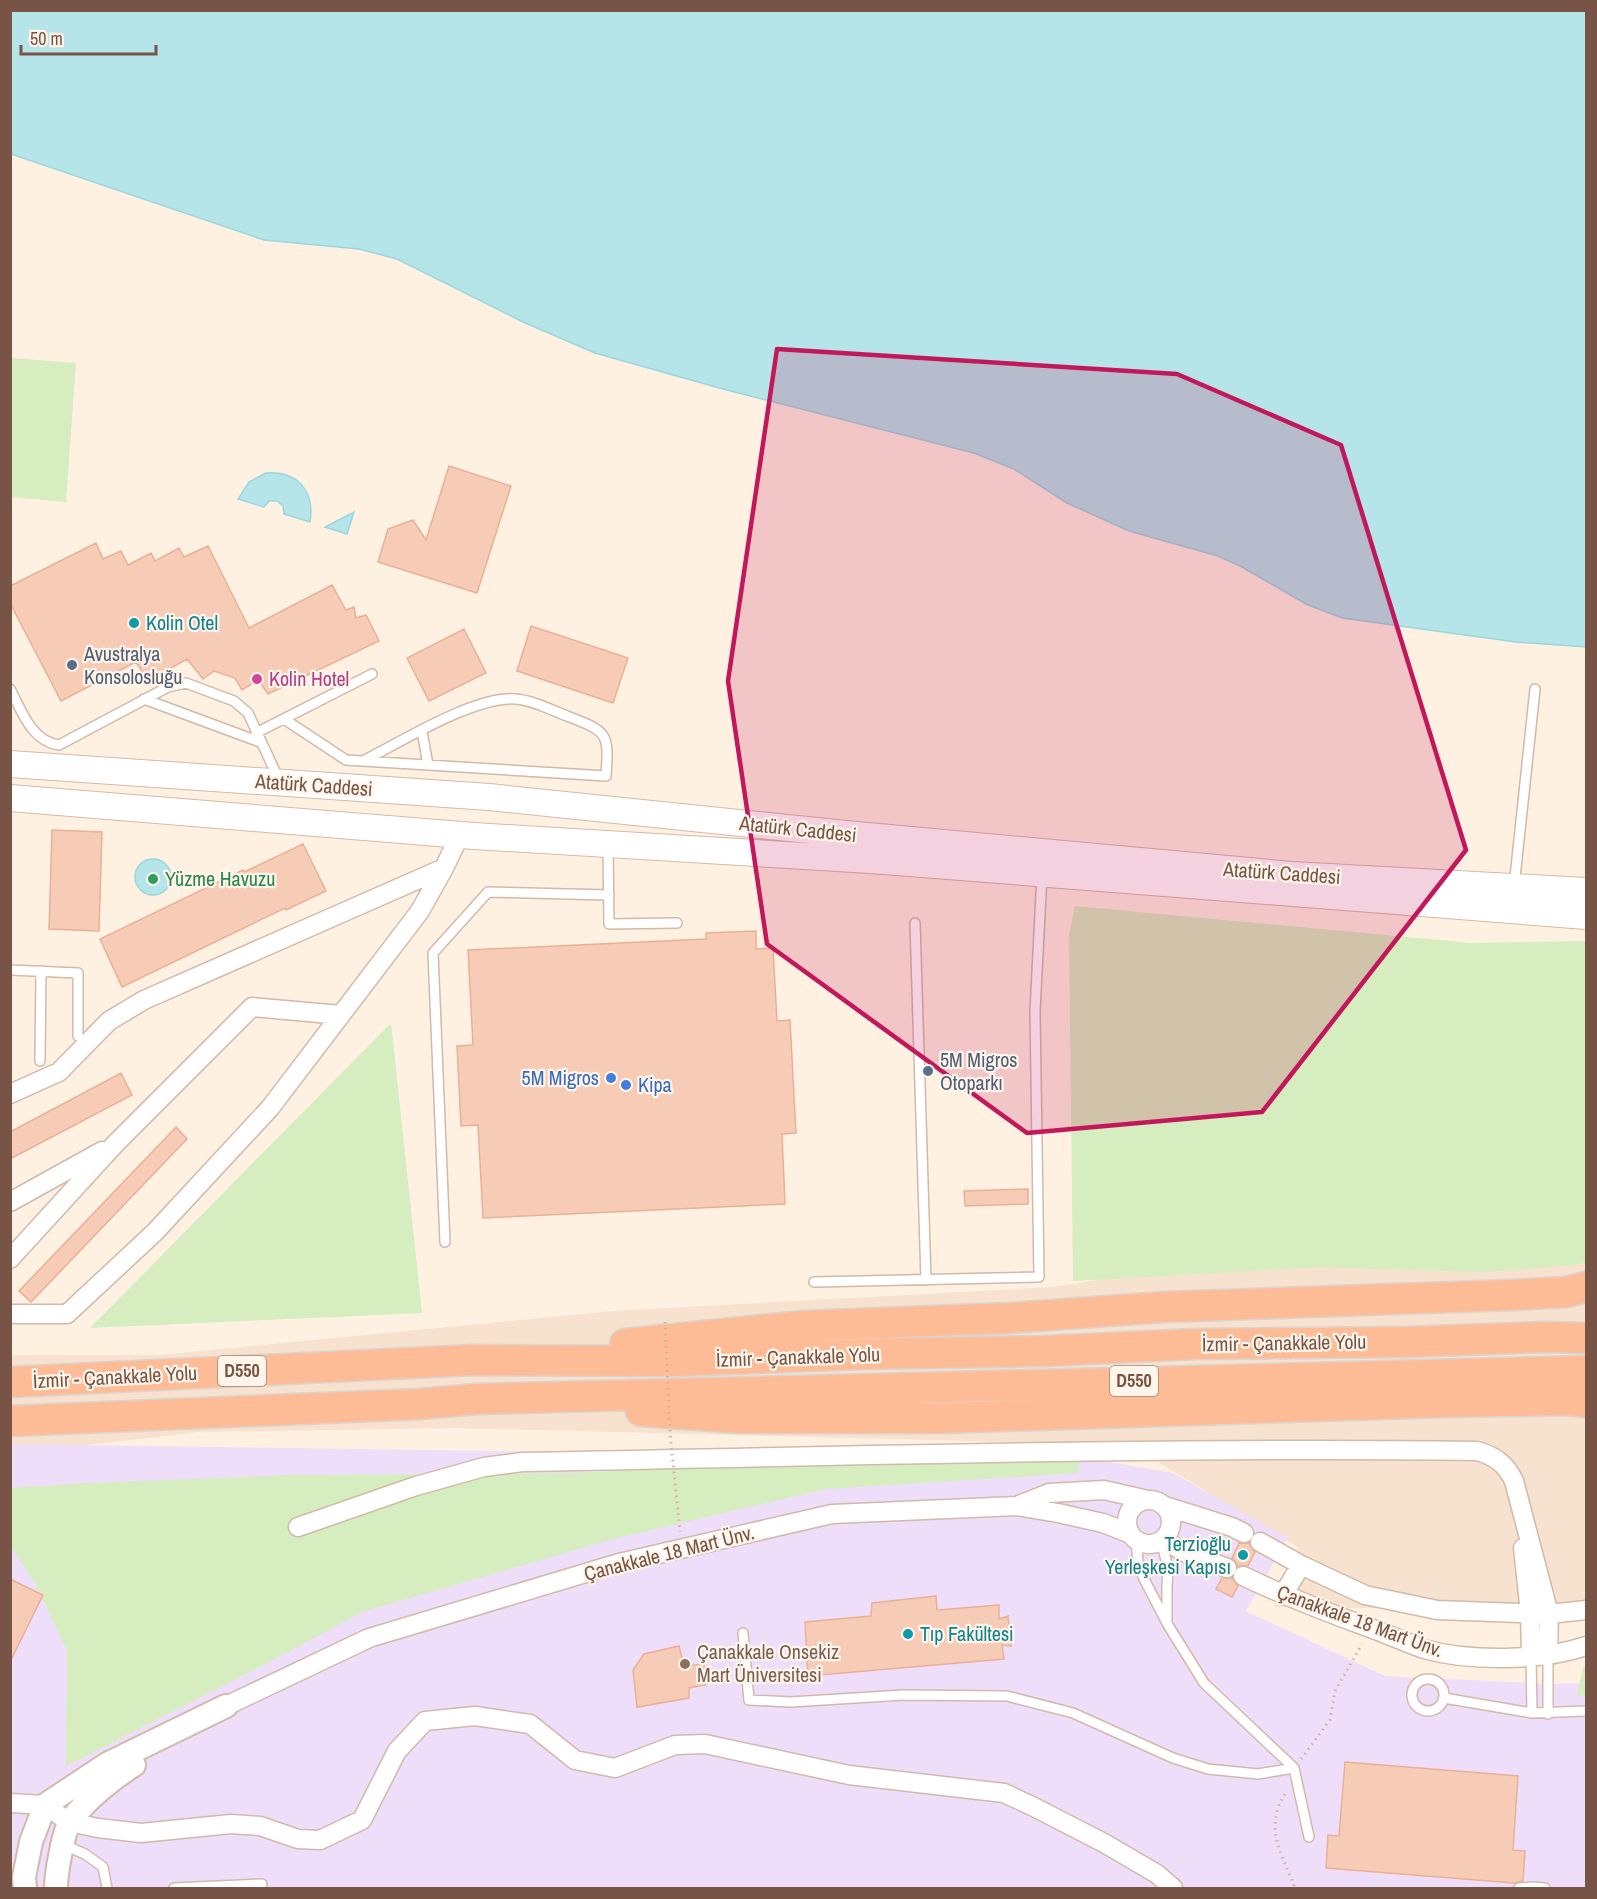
<svg xmlns="http://www.w3.org/2000/svg" width="1597" height="1899" font-family="'Archivo Narrow',sans-serif">
<style>
.residential{fill:#f6e2cf}
.education{fill:#eedefa}
.green{fill:#d5edbf}
.water{fill:#b5e5e9;stroke:#9ad6dc;stroke-width:1.5}
.building{fill:#f6ccb7;stroke:#eab096;stroke-width:1.5}
.lines{fill:none;stroke-linecap:round;stroke-linejoin:round}
.service-casing{stroke:#d2b9aa;stroke-width:12}
.minor-casing{stroke:#d2b9aa;stroke-width:21}
.tertiary-casing{stroke:#d2b9aa;stroke-width:26}
.secondary-casing{stroke:#d6b9a7;stroke-width:28}
.trunk-casing{stroke:#dcd3cf;stroke-width:33}
.path{stroke:#dbaf9a;stroke-width:3;stroke-dasharray:1.5 4.5;stroke-linecap:butt}
.service{stroke:#fff;stroke-width:9}
.minor{stroke:#fff;stroke-width:18}
.tertiary{stroke:#fff;stroke-width:22}
.secondary{stroke:#fff;stroke-width:26}
.trunk{stroke:#febc96;stroke-width:30}
.path-bridge{stroke:#dbaf9a;stroke-width:3;stroke-dasharray:1.5 4.5;stroke-linecap:butt}
.marked{fill:#c2185b;fill-opacity:0.2;stroke:#c2185b;stroke-width:4.5;stroke-linejoin:round}
.culture-dot{fill:#0f9aa8;stroke:#fff5ea;stroke-width:2}
.service-dot{fill:#5c6f8a;stroke:#fff5ea;stroke-width:2}
.hotel-dot{fill:#d1479c;stroke:#fff5ea;stroke-width:2}
.leisure-dot{fill:#2e9e5b;stroke:#fff5ea;stroke-width:2}
.shop-dot{fill:#3f7fe0;stroke:#fff5ea;stroke-width:2}
.education-dot{fill:#8d6e63;stroke:#fff5ea;stroke-width:2}
.labels{text-anchor:middle;stroke-width:4.5;stroke-linejoin:round;paint-order:stroke}
.shield{fill:#fff5ea;stroke:#a08477;stroke-width:1.5}
.shield-label{font-size:18px;font-weight:bold;fill:#785446}
.culture-label{font-size:20px;fill:#0d838f;stroke:#fff5ea;text-anchor:start}
.service-label{font-size:20px;fill:#4e5e75;stroke:#fff5ea;text-anchor:start}
.hotel-label{font-size:20px;fill:#b23c85;stroke:#fff5ea;text-anchor:start}
.street-label{font-size:20px;fill:#785446;stroke:#fff5ea}
.leisure-label{font-size:20px;fill:#27864d;stroke:#fff5ea;text-anchor:start}
.shop-label{font-size:20px;fill:#366cbe;stroke:#fff5ea;text-anchor:end}
.education-label{font-size:20px;fill:#785e54;stroke:#fff5ea;text-anchor:start}
</style>
<rect width="100%" height="100%" fill="#fef1e2"/>
<path class="residential" d="M1586 1202V1611L1274 1607 1299 1548 1125 1442H1010L454 1428 199 1432 11 1454 10 1355H159L613 1311 1053 1287Z"/>
<path class="education" d="M11 1444 1098 1460 1173 1473 1288 1538 1246 1611 1385 1676 1554 1684 1586 1683V1888H11Z"/>
<path class="green" d="M11 358 76 363 66 502 11 497Z
M1075 906 1471 943 1586 941V1262L1575 1265 1483 1272 1320 1267 1073 1281 1069 935Z
M391 1023 422 1313 90 1328Z
M1080 1458 1078 1473 826 1489 613 1539 362 1612 264 1665 66 1766 67 1650 35 1583 11 1547 10 1488 89 1483 291 1475 575 1473 837 1459Z
M1583 1667H1586V1695L1577 1696Z"/>
<path class="water" d="M11 10 1586 11V647L1516 642 1342 618 1306 604 1242 567 1218 556 1129 531 1067 503 1014 469 974 453 723 389 595 353 523 322 397 259 359 249 264 240 11 154Z
M266 473C298 471 315 491 310 522L284 514 283 506 277 501H269L264 507 238 499 249 482Z
M354 512 347 534 325 527Z
M135 877a18 18 0 1 1 36 0a18 18 0 1 1-36 0Z"/>
<path class="building" d="M449 466 511 486 477 593 378 562 388 529 413 520 426 540Z
M96 543 103 559 121 551 128 565 151 553 155 561 179 548 184 557 208 546 249 628 332 585 346 610 354 607 356 618 366 615 379 641 268 694 258 680 242 690 235 678 214 671 203 679 187 659 148 681 136 662 61 701 10 603V586Z
M531 626 628 658 613 703 517 671Z
M464 629 486 673 429 701 407 658Z
M52 830 102 832 99 931 49 929Z
M303 844 326 891 286 910 285 908 122 987 100 939 243 870 244 872Z
M756 931V949L773 948 777 1021 790 1020 796 1133 782 1134 785 1204 483 1218 478 1125 461 1126 457 1046 473 1045 468 950 706 939V933Z
M121 1073 132 1095 10 1159V1132Z
M176 1127 187 1139 31 1302 19 1291Z
M1028 1189V1204L965 1206 964 1191Z
M1239 1543H1249L1255 1552 1248 1566H1238L1232 1558Z
M1222 1578H1232L1238 1586 1232 1597 1216 1589Z
M10 1579 43 1595 10 1662Z
M936 1596 937 1610 999 1605V1619L1008 1616 1011 1646 1002 1645 1004 1659 808 1676 805 1622 871 1616 872 1603Z
M679 1646 684 1666 704 1664 706 1685 689 1688V1698L637 1707 633 1670 644 1654Z
M1345 1762 1518 1776 1513 1850 1525 1851 1523 1881 1514 1883 1326 1868 1328 1835 1339 1836Z"/>
<g class="lines">
<g class="service-casing">
<path id="service" d="M10 689C22 711 31 741 59 745L168 687 186 683 234 701 248 713 279 780
M144 699 260 742
M284 719 346 760 606 776C609 732 608 732 567 716 551 710 533 700 515 699 474 696 401 742 363 761
M422 731 428 765
M256 733 372 674
M608 846 609 924 677 923
M1514 887 1535 689
M915 923 926 1280
M10 970 78 973V1036
M40 1061 41 971
M445 1242 433 953 488 892 609 895
M814 1282 1039 1277 1035 1011 1042 875
M1136 1540 1138 1561 1143 1577 1168 1625 1204 1683 1294 1768 1309 1837
M1161 1541 1168 1568 1167 1587V1622
M743 1633 749 1700 791 1702 903 1695 1007 1696 1073 1713 1173 1758 1208 1769 1258 1774 1294 1768
M1548 1654V1714
M1531 1656 1532 1713
M1412 1695a16 16 0 1 1 32 0a16 16 0 1 1-32 0Z
M1444 1698 1532 1713 1586 1711
M64 1845 85 1854 103 1867 107 1888
M174 1888 262 1884
M1519 1888 1534 1887 1545 1888"/>
</g>
<g class="minor-casing">
<path id="minor" d="M10 1094 59 1072 109 1021 144 1000 444 868 460 835
M10 1202 102 1151
M10 1259 116 1143 252 1007 341 1015
M10 1314H67L155 1232 270 1108 420 911 444 868
M1127 1522a22 22 0 1 1 44 0a22 22 0 1 1-44 0Z
M1019 1505 1049 1493 1104 1490 1148 1500
M1165 1506 1232 1527 1244 1533
M298 1527 416 1486 484 1467 522 1462C840 1456 1158 1447 1477 1451 1495 1456 1506 1464 1514 1481L1549 1614 1548 1654
M1163 1540 1188 1554 1227 1568
M1260 1542 1301 1565 1365 1595 1437 1610 1549 1614 1586 1610
M1523 1548 1530 1613 1531 1656
M1243 1576C1283 1595 1323 1611 1365 1626 1385 1633 1404 1642 1424 1649 1470 1662 1542 1661 1586 1646
M1283 1595 1301 1565
M226 1706 369 1638 619 1563 832 1514 1017 1506 1058 1513 1103 1523 1131 1534
M10 1803 45 1805 69 1822 98 1828 141 1833 231 1824 260 1826 298 1839 320 1840 362 1820 397 1751 425 1721 475 1716 530 1724 575 1760 615 1768 675 1745 705 1744 849 1775 1004 1793 1034 1807 1104 1843 1157 1874 1173 1888"/>
</g>
<g class="tertiary-casing">
<path id="tertiary" d="M25 1888 24 1877 31 1842 45 1805 107 1764 226 1706
M56 1888C56 1875 63 1831 71 1820 86 1800 113 1778 134 1765"/>
</g>
<g class="secondary-casing">
<path id="secondary" d="M10 764 489 797 846 834 1292 875 1586 891
M10 798 474 836 870 860 1586 916"/>
</g>
<g class="trunk-casing">
<path id="trunk" d="M625 1344 803 1326 1010 1318 1164 1307 1511 1295 1567 1292 1586 1287
M10 1382 473 1360 675 1361 864 1354 1045 1351 1196 1344 1405 1342 1546 1337 1586 1338
M641 1411 741 1418H942L1445 1402 1567 1400 1586 1402
M10 1421 420 1404 477 1399 1586 1371"/>
</g>
<path class="path" d="M1301 1759 1330 1720 1335 1691 1362 1644
M1285 1794C1264 1827 1281 1853 1294 1885L1293 1888"/>
<use href="#service" class="service"/>
<use href="#minor" class="minor"/>
<use href="#tertiary" class="tertiary"/>
<use href="#secondary" class="secondary"/>
<use href="#trunk" class="trunk"/>
<path class="path-bridge" d="M665 1322 670 1432 680 1532"/>
</g>
<path class="marked" d="M777 349 1177 374 1341 445 1466 850 1262 1112 1027 1133 767 944 728 681Z"/>
<g class="culture-dot">
<circle cx="134" cy="623" r="6"/>
<circle cx="1243" cy="1555" r="6"/>
<circle cx="908" cy="1634" r="6"/>
</g>
<g class="service-dot">
<circle cx="72" cy="665" r="6"/>
<circle cx="928" cy="1071" r="6"/>
</g>
<circle class="hotel-dot" cx="257" cy="679" r="6"/>
<circle class="leisure-dot" cx="153" cy="879" r="6"/>
<g class="shop-dot">
<circle cx="611" cy="1078" r="6"/>
<circle cx="626" cy="1085" r="6"/>
</g>
<circle class="education-dot" cx="685" cy="1664" r="6"/>
<g class="labels">
<g class="shield">
<rect x="218" y="1356" width="48" height="30" rx="4.5"/>
<rect x="1110" y="1366" width="48" height="30" rx="4.5"/>
</g>
<g class="shield-label">
<text x="242" y="1377">D550</text>
<text x="1134" y="1387">D550</text>
</g>
<g class="culture-label">
<text x="146" y="630">Kolin Otel</text>
<text x="1231" y="1551" text-anchor="end">Terzioğlu<tspan x="1231" dy="23">Yerleşkesi Kapısı</tspan></text>
<text x="920" y="1641">Tıp Fakültesi</text>
</g>
<g class="service-label">
<text x="84" y="661">Avustralya<tspan x="84" dy="23">Konsolosluğu</tspan></text>
<text x="940" y="1067">5M Migros<tspan x="940" dy="23">Otoparkı</tspan></text>
</g>
<g class="hotel-label">
<text x="269" y="686">Kolin Hotel</text>
</g>
<g class="street-label">
<text transform="translate(314 785) rotate(4)" y="7">Atatürk Caddesi</text>
<text transform="translate(798 829) rotate(6)" y="7">Atatürk Caddesi</text>
<text transform="translate(1282 873) rotate(4)" y="7">Atatürk Caddesi</text>
<text transform="translate(1284 1343) rotate(-1)" y="7">İzmir - Çanakkale Yolu</text>
<text transform="translate(798 1357) rotate(-2)" y="7">İzmir - Çanakkale Yolu</text>
<text transform="translate(115 1377) rotate(-3)" y="7">İzmir - Çanakkale Yolu</text>
<text transform="translate(669 1553) rotate(-14)" y="7">Çanakkale 18 Mart Ünv.</text>
<text transform="translate(1360 1621) rotate(20)" y="7">Çanakkale 18 Mart Ünv.</text>
</g>
<g class="leisure-label">
<text x="165" y="886">Yüzme Havuzu</text>
</g>
<g class="shop-label">
<text x="599" y="1085">5M Migros</text>
<text x="638" y="1092" text-anchor="start">Kipa</text>
</g>
<g class="education-label">
<text x="697" y="1659">Çanakkale Onsekiz<tspan x="697" dy="23">Mart Üniversitesi</tspan></text>
</g>
</g>
<rect width="1597" height="1899" fill="none" stroke="#785446" stroke-width="24"/>
<path d="M21 45v9h135v-9" fill="none" stroke="#785446" stroke-width="3"/>
<text x="30" y="45" font-size="18" fill="#785446" stroke="#fff5ea" stroke-width="4.5" paint-order="stroke">50 m</text>
</svg>
